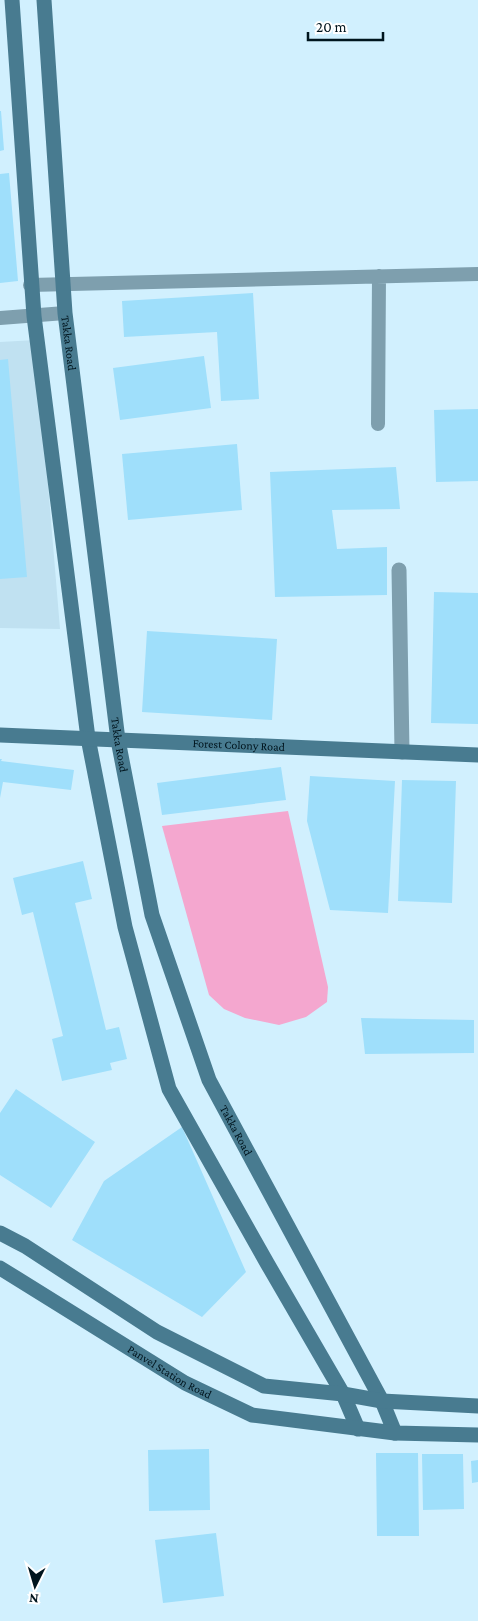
<svg xmlns="http://www.w3.org/2000/svg" width="478" height="1621" font-family="'Crimson Pro',serif">
<style>
.built{fill:#c0e1f1}
.green{fill:#f4a7cf}
.building{fill:#9fdffb}
.lines{fill:none;stroke-linecap:round;stroke-linejoin:round}
.lane{stroke:#7e9fae;stroke-width:14}
.street{stroke:#7e9fae;stroke-width:15}
.secondary{stroke:#487b90;stroke-width:15}
.labels{text-anchor:middle;stroke-width:4;stroke-linejoin:round;paint-order:stroke}
.street-label{font-size:12px;fill:#00151e;stroke:#fff}
</style>
<rect width="100%" height="100%" fill="#d1f0fe"/>
<path class="built" d="M36 340 60 629 0 628V342Z"/>
<path class="green" d="M288 811 328 987 327 1002 306 1017 279 1025 245 1018 224 1009 209 995 162 826Z"/>
<path class="building" d="M0 111H1L4 150 0 151Z
M9 173 18 281 0 283V174Z
M253 293 259 399 221 401 217 332 124 337 122 301Z
M204 356 211 408 120 420 113 368Z
M8 359 27 577 0 579V360Z
M478 409V481L436 482 434 410Z
M237 444 242 510 128 520 122 454Z
M396 467 400 509 332 510 337 549 387 547V595L275 597 270 472Z
M434 592 478 593V724L431 723Z
M147 631 277 639 272 720 142 712Z
M0 759H2L1 761 74 770 71 790 3 782 0 798Z
M281 767 286 800 162 815 157 783Z
M310 776 395 781 388 913 330 910 307 821Z
M402 780 456 781 452 903 398 901Z
M83 861 92 899 75 903 106 1030 119 1027 127 1059 110 1063 112 1070 62 1081 52 1039 63 1036 33 912 22 915 13 878Z
M361 1018 474 1020V1053L365 1054Z
M16 1089 95 1142 51 1208 0 1175V1113Z
M182 1127 246 1272 202 1317 72 1240 104 1181Z
M209 1449 210 1510 149 1511 148 1450Z
M376 1453H418L419 1536H377Z
M422 1454H463L464 1509 423 1510Z
M478 1460V1482L472 1483 471 1461Z
M216 1533 224 1596 163 1603 155 1540Z"/>
<g class="lines">
<path class="lane" d="M30 285 478 274
M0 318 65 313
M378 424 379 276"/>
<path class="street" d="M399 570 402 752"/>
<g class="secondary">
<path d="M12 0 34 316 88 738 125 927 169 1089 267 1263 343 1394 358 1429"/>
<path id="s1" d="M44 0 65 313 118 740 152 915 209 1080 382 1401 395 1433"/>
<path id="s2" d="M0 735 478 755"/>
<path d="M0 1233 25 1246 157 1332 264 1386 343 1394 382 1401 478 1406"/>
<path id="s3" d="M0 1268 185 1383 252 1415 395 1433 478 1435"/>
</g>
</g>
<g class="labels">
<g class="street-label">
<text dy="4" stroke="none"><textPath href="#s1" startOffset="344">Takka Road</textPath></text>
<text dy="4" stroke="none"><textPath href="#s1" startOffset="749">Takka Road</textPath></text>
<text dy="4" stroke="none"><textPath href="#s2" startOffset="239">Forest Colony Road</textPath></text>
<text dy="4" stroke="none"><textPath href="#s1" startOffset="1154">Takka Road</textPath></text>
<text dy="4" stroke="none"><textPath href="#s3" startOffset="199">Panvel Station Road</textPath></text>
</g>
</g>
<g transform="translate(35 1586) rotate(185)" stroke="#ffffff" stroke-width="4" paint-order="stroke">
<path d="M0-4L9 19L0 12L-9 19Z" fill="#00151e"/>
<text y="-8" font-size="14" font-weight="bold" text-anchor="middle" fill="#00151e">N</text>
</g>
<path d="M308 32v8h75v-8" fill="none" stroke="#00151e" stroke-width="2.5"/>
<text x="316" y="32" font-size="15" fill="#00151e" stroke="#ffffff" stroke-width="4" paint-order="stroke">20 m</text>
</svg>
